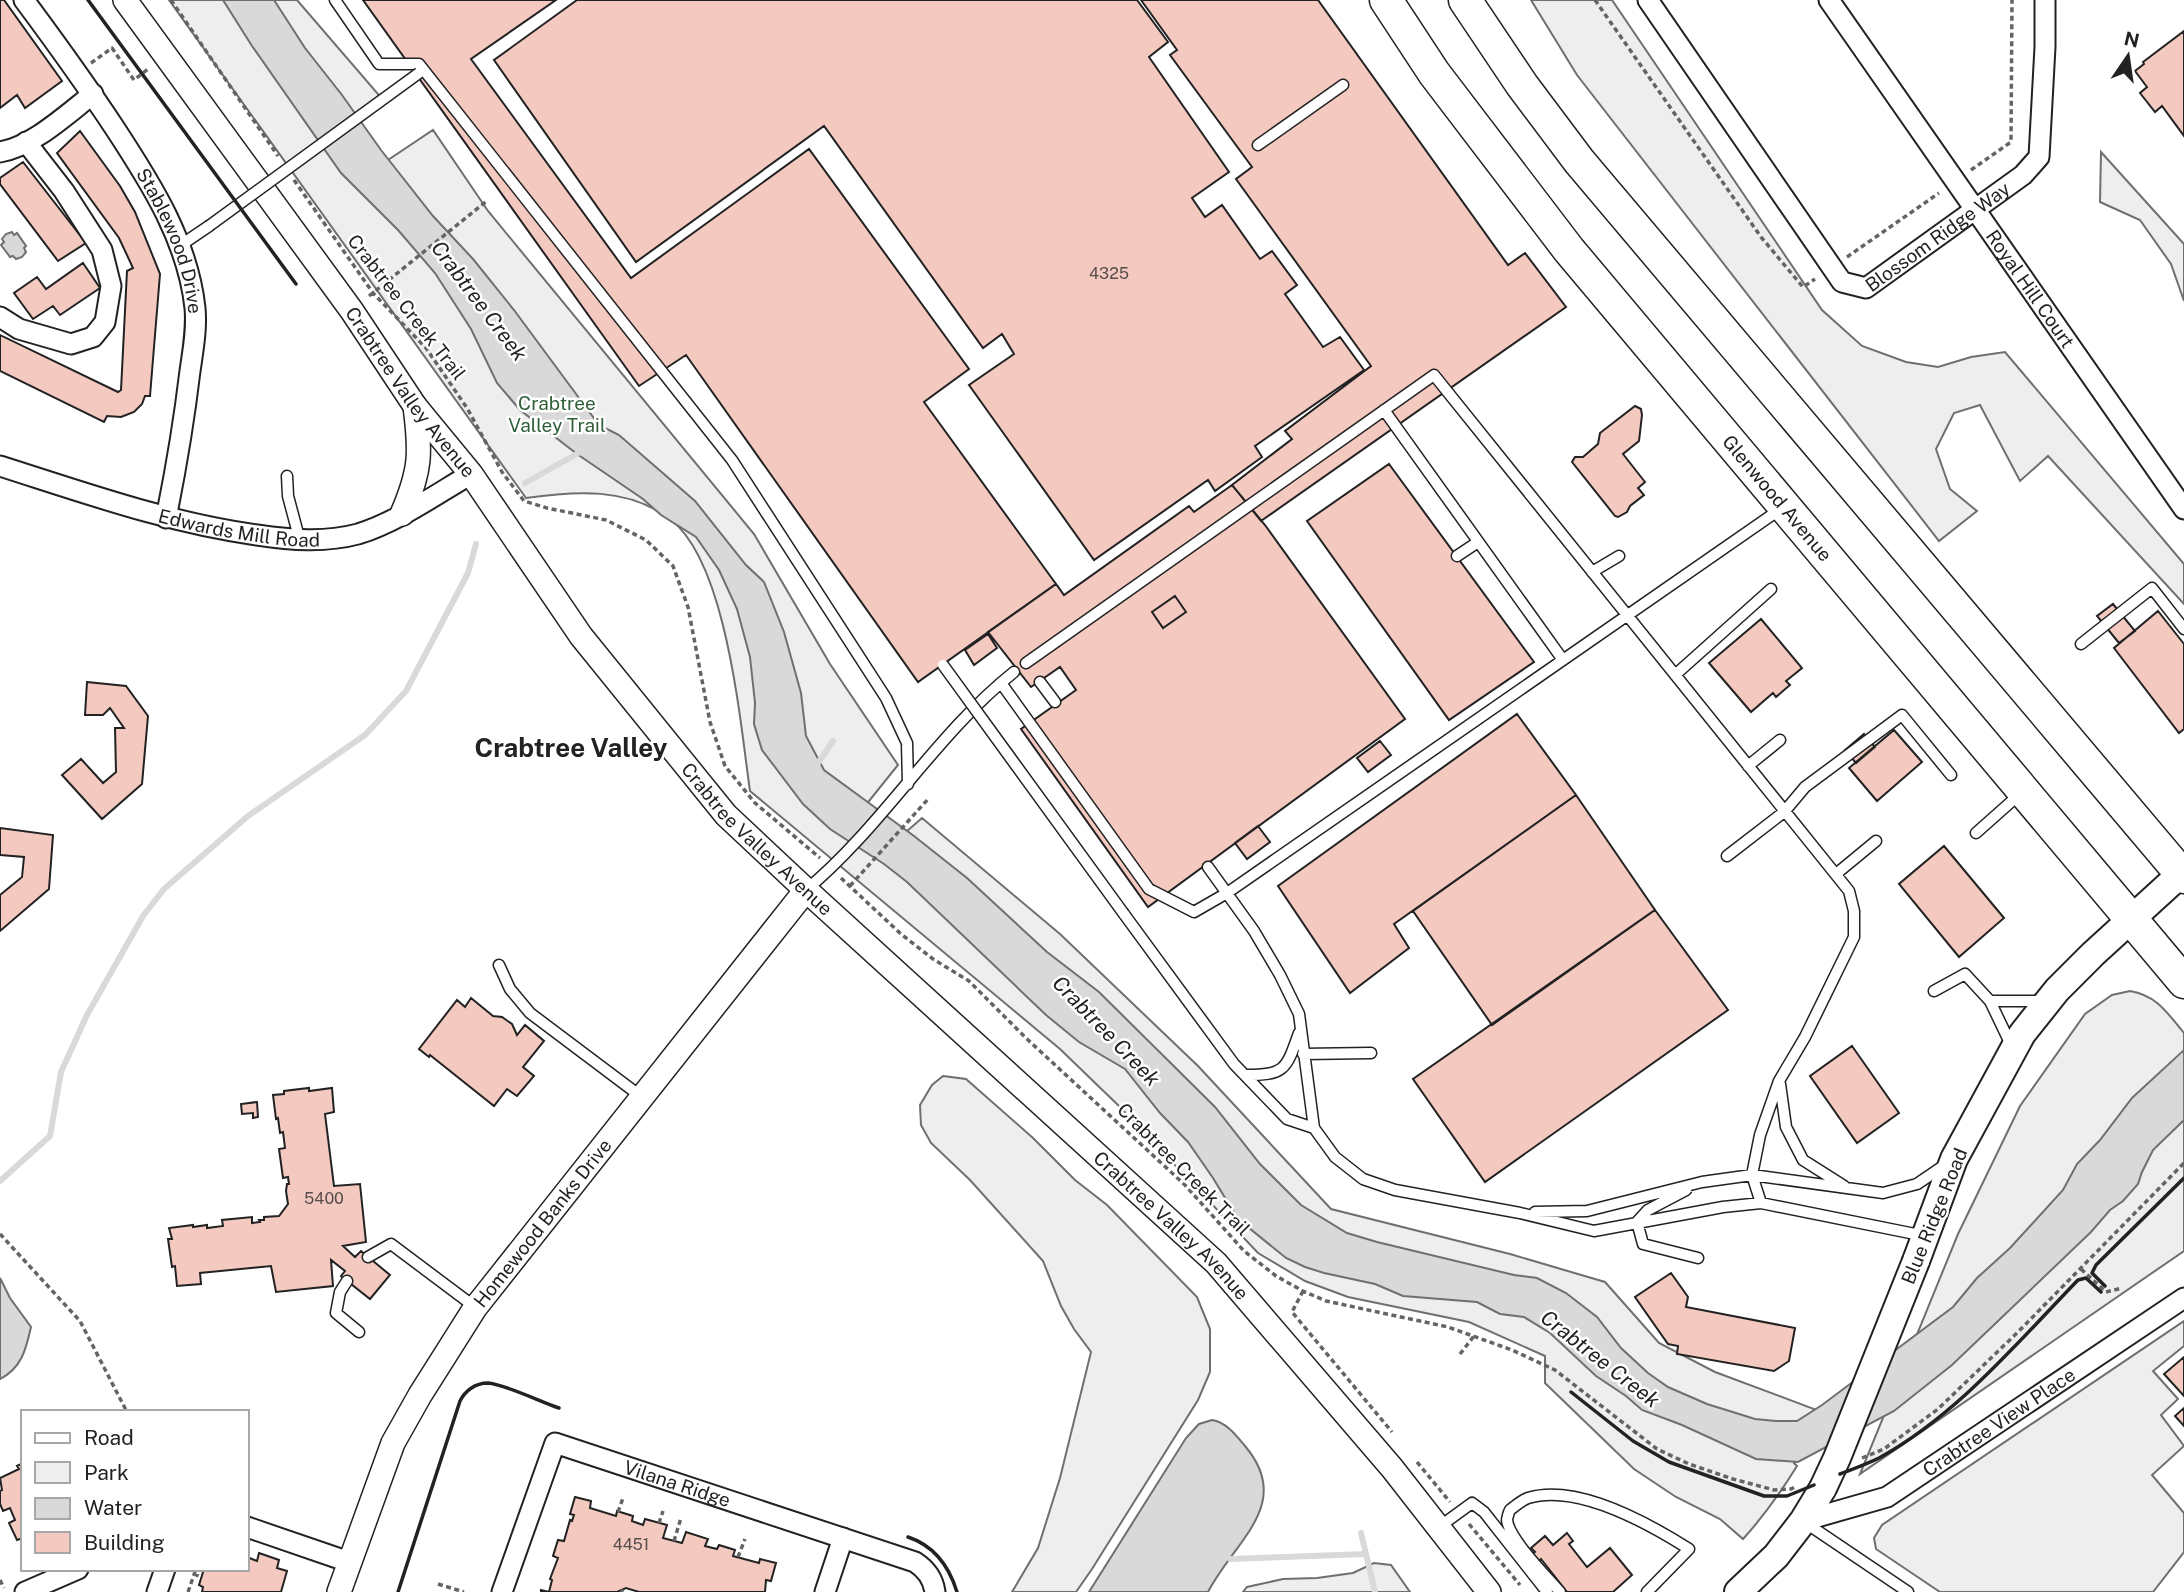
<svg xmlns="http://www.w3.org/2000/svg" width="2184" height="1592" font-family="'Public Sans',sans-serif">
<style>
.green{fill:#eee;stroke:#6f6f6f;stroke-width:2}
.water{fill:#d9d9d9;stroke:#6f6f6f;stroke-width:2}
.lines{fill:none;stroke-linecap:round;stroke-linejoin:round}
.stream{stroke:#d9d9d9;stroke-width:6}
.building{fill:#f3c9c0;stroke:#222;stroke-width:2}
.service-casing{stroke:#222;stroke-width:13}
.minor-casing{stroke:#222;stroke-width:23}
.tertiary-casing{stroke:#222;stroke-width:26}
.secondary-casing{stroke:#222;stroke-width:30}
.trunk-casing{stroke:#222;stroke-width:35}
.path{stroke:#646464;stroke-width:3.5;stroke-dasharray:5 3.5;stroke-linecap:butt}
.service{stroke:#fff;stroke-width:10}
.minor{stroke:#fff;stroke-width:19}
.tertiary{stroke:#fff;stroke-width:23}
.secondary{stroke:#fff;stroke-width:26}
.trunk{stroke:#fff;stroke-width:32}
.service-bridge-casing{stroke:#222;stroke-width:13;stroke-linecap:butt}
.secondary-bridge-casing{stroke:#222;stroke-width:30;stroke-linecap:butt}
.service-bridge{stroke:#fff;stroke-width:10}
.secondary-bridge{stroke:#fff;stroke-width:26}
.wall{stroke:#222;stroke-width:3.5}
.labels{text-anchor:middle;stroke-width:5;stroke-linejoin:round;paint-order:stroke}
.number-label{font-size:16px;fill:#564c4a}
.street-label{font-size:19px;fill:#222;stroke:#fff}
.park-label{font-size:19px;fill:#2f5e38;stroke:#fff}
.water-label{font-size:21px;font-style:italic;fill:#222;stroke:#fff}
.district-label{font-size:26px;font-weight:bold;fill:#222;stroke:#fff}
</style>
<rect width="100%" height="100%" fill="#fff"/>
<path class="green" d="M169 0H297L384 101 351 124 385 162 433 130 488 211 754 534 830 664 898 765 865 806 898 839 922 818 1060 934 1198 1066 1331 1209 1510 1254 1605 1282 1659 1343 1715 1372 1822 1412 1810 1437 1794 1463 1797 1466C1781 1492 1764 1516 1743 1539L1720 1519 1676 1497 1634 1469 1545 1383V1356L1469 1322 1348 1297 1305 1281 1258 1253 1120 1107 1060 1049 750 791C740 722 727 562 670 519 628 487 575 491 526 498Z
M1531 0H1612L1822 310 1862 346 1906 362 1938 367 1971 357 2005 352 2184 564V604L2048 456 2020 481 1980 405 1954 413 1936 449 1950 489 1977 511 1939 541 1577 75Z
M2101 152 2184 244V301L2171 264 2140 220 2100 202Z
M2130 991C2158 996 2167 1013 2184 1033V1251L1860 1474 1958 1234 2020 1106 2085 1014 2112 995Z
M943 1076 966 1079 1033 1138 1075 1180 1107 1205 1197 1297 1210 1329V1372L1198 1400 1092 1569 1076 1592H1012L1038 1548 1060 1478 1091 1352 1074 1329 1061 1306 1043 1261 970 1180 931 1143 921 1125 920 1105 932 1085Z
M2184 1321V1346L2153 1371 2178 1399 2161 1415 2184 1446 2152 1475 2184 1513V1552L2153 1592H1940L1876 1549 1874 1538 1882 1525Z
M1374 1563 1391 1565 1410 1592H1243L1247 1587 1283 1579 1317 1578 1353 1573Z"/>
<path class="water" d="M223 0H274L305 48 342 95 381 150 433 216 473 259 514 310 599 425 619 435 695 501 746 565 764 582 784 632 801 693 806 736 824 770 914 836 967 878 1047 952 1099 992 1215 1107 1260 1164 1301 1205 1347 1233 1377 1242 1514 1275 1537 1278 1566 1293 1597 1317 1621 1348 1648 1373 1668 1387 1707 1404 1755 1419 1776 1421H1797L1822 1405 1953 1307 1977 1278 2010 1248 2063 1190 2077 1164 2100 1140 2132 1098 2184 1050V1120L2153 1150 2142 1172 2138 1184 2123 1201 2110 1210 2091 1232 1952 1365 1894 1411 1798 1462 1756 1459 1682 1425 1642 1410 1626 1396 1596 1376 1550 1333 1524 1317 1500 1314 1477 1302 1403 1296 1375 1284 1324 1273 1305 1267 1286 1258 1238 1219 1213 1178 1188 1142 1160 1113 1125 1069 1079 1042 1046 1015 907 882 884 864 830 829 803 804 762 750 754 724 755 703 750 657 737 609 719 570 696 537 661 515 643 499 577 454 520 410 497 383 471 329 435 273 398 230 341 173 252 46Z
M12 232 14 235 17 233 26 246 24 248 26 252 22 257 16 259 13 256 10 257 1 245 4 242 2 239 6 234Z
M0 1278 10 1298 31 1327C26 1349 22 1368 0 1379Z
M1212 1420C1226 1422 1236 1435 1245 1446 1294 1504 1235 1540 1208 1592H1089L1186 1438 1199 1424Z"/>
<g class="lines">
<path class="stream" d="M525 483 582 451
M816 766 833 741
M0 1181 50 1136 61 1072 87 1015 143 916 164 889 248 816 365 735 406 691 468 573 476 544
M1361 1533 1375 1592
M1230 1559 1366 1554"/>
</g>
<path class="building" d="M0 0H4L62 81 25 108 17 95 0 108Z
M363 0H556L471 59 631 278 809 149 969 369 924 402 1056 584 918 682 686 355 639 386Z
M577 0H1137L1168 42 1149 57 1229 172 1192 198 1205 217 1222 205 1260 259 1272 251 1297 285 1285 294 1323 347 1340 337 1364 370 1255 446 1262 457 1215 491 1208 480 1094 560 969 385 1014 354 1002 334 983 348 824 126 636 262 494 60Z
M1141 0H1318L1508 265 1525 253 1566 307 1261 521 1232 485 1292 439 1285 431 1371 366 1236 179 1252 167 1170 55 1177 50Z
M2184 31V136L2162 106 2155 112 2140 93 2147 87 2135 71 2144 64 2143 62Z
M80 131 120 186 135 212 160 274 150 396H145L142 404 134 412 121 417 107 416 104 422 0 371V335L118 392 121 390 127 271 133 268 119 238 57 153Z
M23 162 86 243 58 261 0 184V178Z
M83 263 100 288 60 315 53 306 33 319 14 293 37 277 46 289Z
M1635 406 1641 409 1642 415 1639 441 1623 454 1645 482 1638 488 1644 495 1630 506 1627 512 1618 517 1615 516 1572 462 1575 457H1583L1598 444 1600 433Z
M1389 464 1534 662 1449 720 1307 521Z
M1232 485 1265 525 1405 719 1148 907 1021 729 1076 690 1060 667 1031 687 988 632 1056 584 1064 595 1189 506 1194 512Z
M1175 596 1186 612 1163 628 1152 612Z
M2113 604 2135 631 2119 643 2097 616Z
M2158 611 2184 644V729L2179 733 2114 648Z
M1761 619 1802 668 1786 681 1790 685 1776 697 1773 693 1751 712 1709 663Z
M988 634 997 648 974 665 965 650Z
M87 682 126 686 148 716 142 784 102 819 62 775 81 759 103 783 116 772 115 728H124L110 708 103 715H85Z
M1517 714 1576 795 1394 924 1409 948 1350 993 1278 886Z
M1894 730 1922 762 1877 801 1849 768Z
M1864 734 1875 747 1856 763 1845 750Z
M1380 741 1391 755 1368 772 1357 758Z
M1576 795 1655 910 1492 1025 1413 911Z
M1258 826 1270 842 1247 859 1235 843Z
M0 828 53 835 49 889 0 931V895L22 877 24 857 0 855Z
M1944 846 2004 918 1959 957 1899 884Z
M1655 910 1728 1010 1485 1182 1413 1079Z
M471 998 493 1016 502 1017 512 1024 517 1035 525 1025 544 1041 523 1067 534 1076 517 1096 507 1089 494 1106 430 1055 429 1057 419 1049 457 1000 465 1007Z
M1852 1046 1899 1113 1857 1143 1810 1076Z
M309 1088V1091L332 1088 334 1112 325 1114 334 1186 360 1184 366 1242 343 1246 355 1257 361 1251 390 1275 370 1299 341 1276 345 1271 331 1260 333 1286 276 1292 271 1266 200 1273 201 1284 177 1286 175 1266 172 1267 168 1239H172L169 1228 193 1225V1227L207 1225V1228L223 1226 222 1220 252 1217V1223L260 1222 259 1220H264V1217L279 1216 288 1204 286 1191 287 1184H289L288 1177 283 1178 279 1149 285 1148 283 1132 280 1133 278 1118 276 1119 273 1095 284 1094V1091Z
M257 1102 258 1117 253 1118V1113L242 1114 241 1104Z
M1671 1273 1688 1297 1686 1307 1795 1328 1789 1361 1774 1371 1677 1354 1678 1346 1668 1344 1635 1297Z
M2184 1357V1396L2164 1374Z
M2184 1408V1426L2175 1416Z
M23 1463V1538L17 1540 9 1523 15 1520 10 1508 3 1511 0 1504V1491L2 1490 0 1478 19 1469 17 1466Z
M575 1497 591 1501 590 1508 616 1516 617 1511 633 1516 632 1521 643 1525 645 1519 667 1525 663 1538 682 1543 686 1532 708 1539 705 1546 717 1549 719 1545 735 1550 733 1556 759 1563 760 1559 776 1563 771 1581 766 1580 765 1592H639L626 1588 617 1592H541V1590L549 1592 552 1580 550 1579 558 1558 553 1556 558 1540 564 1541 570 1520 572 1521 574 1515 570 1514Z
M1567 1533 1573 1541 1569 1544 1587 1567 1610 1548 1632 1575 1613 1592H1567L1541 1559 1537 1563 1531 1555 1535 1552 1531 1548 1545 1536 1553 1545Z
M259 1553 279 1560 277 1568 287 1571 281 1592H202L203 1587 199 1585 204 1569H247V1557L257 1561Z"/>
<g class="lines">
<g class="service-casing">
<path id="service" d="M335 0 379 64H419L732 460 886 698 907 743 908 784
M1258 145 1343 85
M181 245 209 226
M1384 410 1563 660
M287 476 288 496 300 541
M1457 556 1478 542
M1592 572 1619 556
M2081 644 2152 588 2184 629
M1026 663 1434 375 1849 891 1854 911V937L1805 1037 1779 1081 1760 1135 1752 1175 1761 1203
M1675 675 1771 589
M1040 682 1055 702
M1001 683 1149 889 1194 912 1227 893 1782 508
M1748 766 1780 740
M1976 833 2021 793
M1727 856 1784 812 1805 787 1902 715 1951 775
M1208 867 1254 931 1280 975 1299 1014 1314 1128 1335 1157 1363 1179 1395 1190 1520 1213 1594 1231 1723 1207 1761 1203 1925 1236
M1836 874 1876 841
M806 890C883 826 936 734 1014 672
M1124 914 1234 1064 1287 1119 1314 1128
M499 965 510 989 530 1013 643 1098
M1934 991 1965 974 1990 1001 2012 1047
M1990 1001H2044
M1303 1054 1371 1053
M1245 1075C1285 1075 1286 1070 1299 1033
M1780 1084 1786 1127 1803 1160 1844 1186
M1686 1190 1648 1210 1637 1222 1643 1244 1698 1258
M1535 1212 1587 1211 1702 1182 1752 1175 1883 1193 1917 1184 1945 1165
M368 1257 391 1244 475 1307
M347 1281 340 1292 336 1313 359 1332
M1803 1521 1908 1592
M1439 1527 1472 1503 1484 1512 1547 1592
M1560 1592C1547 1577 1509 1539 1507 1520 1507 1519 1509 1511 1510 1510 1515 1506 1522 1500 1528 1498 1577 1483 1648 1523 1689 1549L1647 1592"/>
</g>
<g class="minor-casing">
<g id="minor">
<path id="s1" d="M24 0C56 43 87 86 116 130 152 185 188 242 195 308 197 329 193 350 190 371 184 421 176 469 166 518"/>
<path id="s2" d="M1648 0 1842 282 1866 288 2023 175 2039 157 2045 47V0"/>
<path id="s3" d="M1829 0 2184 509"/>
<path d="M0 152C32 147 67 114 93 94"/>
<path d="M0 317 19 329 71 344 93 337 105 322 111 286 102 250 64 191 26 142"/>
<path id="s4" d="M0 466C85 493 169 523 257 535 291 540 324 543 358 534 397 522 435 495 471 474"/>
<path id="s5" d="M1803 1521 1887 1497 2184 1298"/>
<path d="M247 1527 349 1562"/>
<path d="M25 1592 78 1569"/>
<path d="M157 1592 165 1569"/>
<path id="s6" d="M502 1592 555 1443 915 1562C926 1569 933 1578 935 1592"/>
<path d="M825 1592 843 1538"/>
</g>
</g>
<g class="tertiary-casing">
<g id="tertiary">
<path id="s7" d="M125 0 352 311 415 406 471 474 581 636 726 815 806 890 1216 1263 1392 1468 1489 1592"/>
<path d="M402 514C421 470 421 453 415 406"/>
<path id="s8" d="M339 1592 393 1443 420 1395 475 1308 806 890"/>
</g>
</g>
<g class="secondary-casing">
<path id="secondary" d="M1916 1261 1954 1159 2022 1034 2057 990 2093 954 2184 871
M1738 1592 1776 1556 1803 1521 1823 1488"/>
</g>
<g class="trunk-casing">
<g id="trunk">
<path id="s9" d="M1386 0 1434 73 1569 250 2184 982"/>
<path d="M1465 0 1522 85 1579 161 2184 877"/>
</g>
</g>
<path class="path" d="M171 0 278 156
M1595 0 1761 237 1803 287 1815 279
M91 63 112 48 134 80 148 69
M1971 170 2011 142 2012 0
M294 180 373 293 426 348 467 408 502 472 524 501 547 508 606 520 646 540 673 566 688 607 710 722 725 766 755 803 820 858
M1847 257 1939 193
M369 296 488 200
M841 878 901 934 933 959 969 981 1027 1039 1185 1185 1244 1251 1276 1276 1303 1291 1326 1301 1448 1327 1512 1350 1555 1370 1657 1449 1689 1464 1733 1479 1774 1490 1791 1489 1797 1486
M850 886 929 798
M0 1234 80 1321 127 1412
M2081 1269 2106 1292 2122 1288
M1303 1291 1292 1312 1392 1432
M1460 1354 1474 1336
M1862 1458 1884 1449 1938 1409 2017 1333 2184 1163
M1417 1462 1450 1502
M618 1512 623 1498
M659 1523 663 1511
M1469 1524 1520 1585
M674 1541 681 1518
M738 1557 745 1539
M194 1574 201 1577
M0 1580 4 1588
M438 1584 464 1592
M621 1590 623 1592
M188 1592 196 1569"/>
<use href="#service" class="service"/>
<use href="#minor" class="minor"/>
<use href="#tertiary" class="tertiary"/>
<use href="#secondary" class="secondary"/>
<use href="#trunk" class="trunk"/>
<g class="service-bridge-casing">
<path id="service-bridge" d="M209 226 419 73
M943 665 1124 914"/>
</g>
<g class="secondary-bridge-casing">
<path id="secondary-bridge" d="M1823 1488 1837 1458 1916 1261"/>
</g>
<use href="#service-bridge" class="service-bridge"/>
<use href="#secondary-bridge" class="secondary-bridge"/>
<path class="wall" d="M88 0 296 284
M2105 1286 2092 1273 2096 1265 2184 1178
M1571 1392 1633 1441 1669 1462 1764 1496H1787L1814 1485
M1840 1474C1853 1469 1867 1464 1879 1458 1957 1415 2017 1343 2078 1280L2086 1278 2101 1292
M908 1537C935 1546 949 1566 957 1592
M398 1592 460 1401C465 1391 475 1383 488 1383 504 1384 541 1402 559 1408"/>
</g>
<g class="labels">
<g class="number-label">
<text x="1109" y="279">4325</text>
<text x="324" y="1204">5400</text>
<text x="631" y="1550">4451</text>
</g>
<g class="street-label">
<text dy="7" stroke="none"><textPath href="#s2" startOffset="455">Blossom Ridge Way</textPath></text>
<text dy="7" stroke="none"><textPath href="#s1" startOffset="284">Stablewood Drive</textPath></text>
<text dy="7" stroke="none"><textPath href="#s3" startOffset="352">Royal Hill Court</textPath></text>
<text transform="translate(407 307) rotate(52)" y="7">Crabtree Creek Trail</text>
<text dy="7" stroke="none"><textPath href="#s7" startOffset="485">Crabtree Valley Avenue</textPath></text>
<text dy="7" stroke="none"><textPath href="#s9" startOffset="634">Glenwood Avenue</textPath></text>
<text dy="7" stroke="none"><textPath href="#s4" startOffset="248">Edwards Mill Road</textPath></text>
<text dy="7" stroke="none"><textPath href="#s7" startOffset="1052">Crabtree Valley Avenue</textPath></text>
<text transform="translate(1184 1169) rotate(45)" y="7">Crabtree Creek Trail</text>
<text transform="translate(1934 1216) rotate(-68)" y="7">Blue Ridge Road</text>
<text dy="7" stroke="none"><textPath href="#s8" startOffset="425">Homewood Banks Drive</textPath></text>
<text dy="7" stroke="none"><textPath href="#s7" startOffset="1619">Crabtree Valley Avenue</textPath></text>
<text dy="7" stroke="none"><textPath href="#s5" startOffset="222">Crabtree View Place</textPath></text>
<text dy="7" stroke="none"><textPath href="#s6" startOffset="287">Vilana Ridge</textPath></text>
</g>
<g class="park-label">
<text x="557" y="410">Crabtree<tspan x="557" dy="22">Valley Trail</tspan></text>
</g>
<g class="water-label">
<text transform="translate(479 301) rotate(53)" y="7">Crabtree Creek</text>
<text transform="translate(1106 1031) rotate(46)" y="7">Crabtree Creek</text>
<text transform="translate(1600 1359) rotate(38)" y="7">Crabtree Creek</text>
</g>
<g class="district-label">
<text x="571" y="757">Crabtree Valley</text>
</g>
</g>
<rect x="21" y="1410" width="228" height="161" fill="#ffffff" stroke="#a7a7a7" stroke-width="2"/>
<rect x="35" y="1433" width="35" height="10" fill="#ffffff" stroke="#a7a7a7" stroke-width="2"/>
<text x="84" y="1445" font-size="21" fill="#222222">Road</text>
<rect x="35" y="1462" width="35" height="21" fill="#eeeeee" stroke="#a7a7a7" stroke-width="2"/>
<text x="84" y="1480" font-size="21" fill="#222222">Park</text>
<rect x="35" y="1498" width="35" height="21" fill="#d9d9d9" stroke="#a7a7a7" stroke-width="2"/>
<text x="84" y="1515" font-size="21" fill="#222222">Water</text>
<rect x="35" y="1532" width="35" height="21" fill="#f3c9c0" stroke="#a7a7a7" stroke-width="2"/>
<text x="84" y="1550" font-size="21" fill="#222222">Building</text>
<g transform="translate(2128 56) rotate(13)" stroke="#ffffff" stroke-width="5" paint-order="stroke">
<path d="M0-5L12 26L0 18L-12 26Z" fill="#222222"/>
<text y="-10" font-size="19" font-weight="bold" text-anchor="middle" fill="#222222">N</text>
</g>
</svg>
